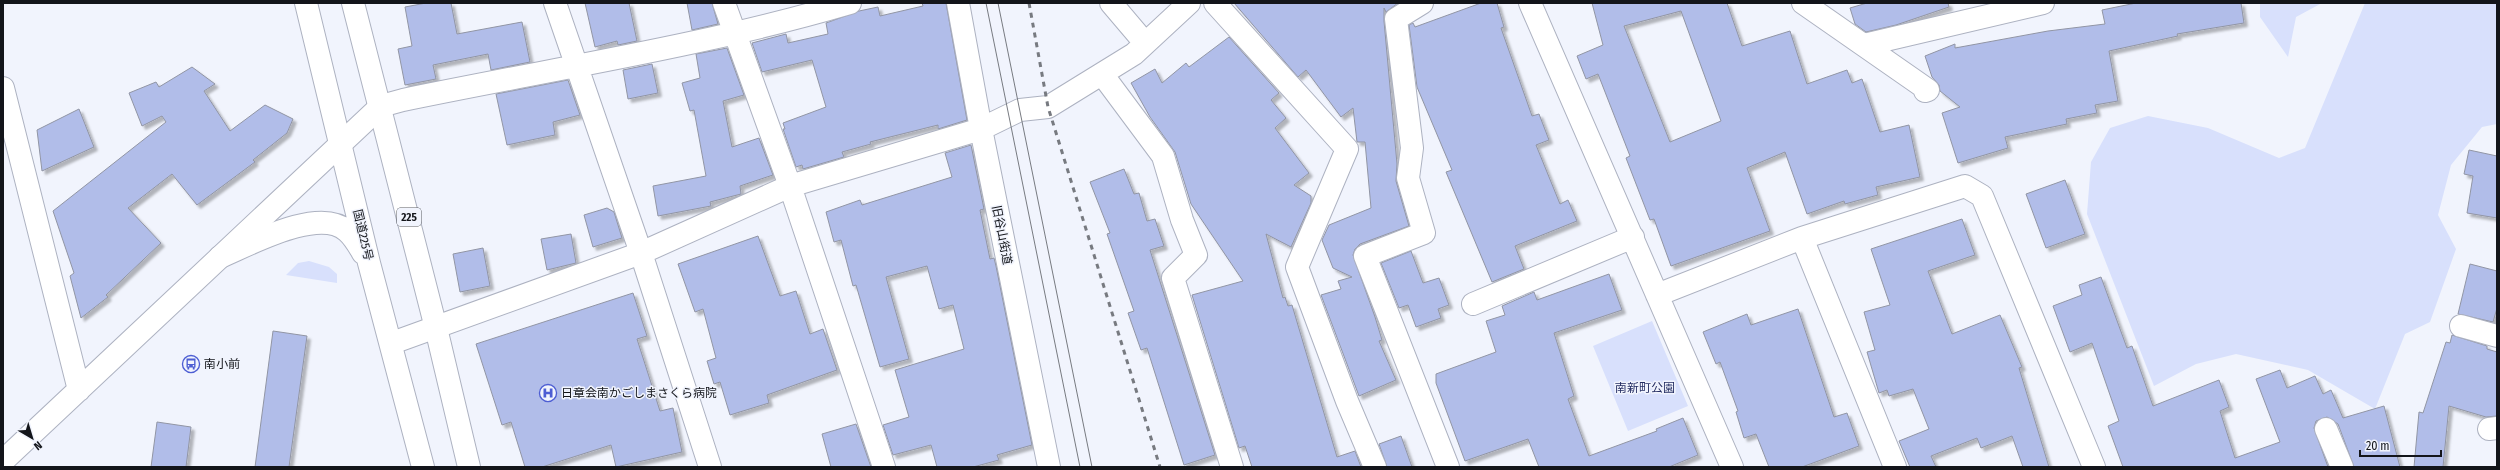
<svg xmlns="http://www.w3.org/2000/svg" width="2500" height="470" font-family="'Fira Sans Condensed','Noto Sans JP',sans-serif">
<style>
.green{fill:#d8e0fc}
.building{fill:#b1bde9;stroke:#9195a4;fill-rule:evenodd;filter:url(#shadow)}
.lines{fill:none;stroke-linecap:round;stroke-linejoin:round}
.street-casing{stroke:#adb2c1;stroke-width:24}
.secondary-casing{stroke:#adb2c1;stroke-width:24}
.highway-casing{stroke:#adb2c1;stroke-width:24}
.street{stroke:#fff;stroke-width:22}
.secondary{stroke:#fff;stroke-width:22}
.highway{stroke:#fff;stroke-width:22}
.tram{stroke:#777a80;stroke-width:1}
.rail{stroke:#777a80;stroke-width:3;stroke-dasharray:5 5;stroke-linecap:butt}
.labels{text-anchor:middle;stroke-width:3;stroke-linejoin:round;paint-order:stroke}
.shield{fill:#f1f4fd;stroke:#56585e;stroke-width:1}
.shield-label{font-size:11px;font-weight:bold;fill:#13151a}
.street-label{font-size:12px;fill:#13151a;stroke:#f1f4fd}
.poi-label{font-size:12px;fill:#13151a;stroke:#f1f4fd;text-anchor:start}
.park-label{font-size:12px;fill:#252e63;stroke:#f1f4fd}
</style>
<defs>
<filter id="shadow"><feDropShadow dx="3.5" dy="3.5" stdDeviation="1" flood-color="#0004"/></filter>
</defs>
<rect width="100%" height="100%" fill="#f1f4fd"/>
<path class="green" d="M2260 3H2322L2296 17 2288 57 2260 17Z
M2365 3H2497V124L2482 127 2451 165 2438 215 2456 249 2430 322 2405 334 2375 409 2308 370 2236 354 2196 364 2154 386 2087 214 2091 162 2110 128 2148 116 2208 128 2279 158 2305 148Z
M309 261 329 267 337 274V283L286 275 298 263Z
M1652 321 1688 406 1628 431 1593 346Z"/>
<path class="building" d="M426 3H451L457 34 522 22 530 62 491 70 488 54 433 65 436 79 405 85 398 49 412 46 405 7Z
M585 3H629L637 41 618 45 617 41 595 47Z
M687 3H712L718 24 692 30Z
M922 3H946L967 120 938 129V125L870 142 871 144 842 152 844 157 803 169 802 165 796 167 783 129H785L783 123 826 107 812 60 762 72 752 43 786 34 788 43 828 34 826 23 859 11 878 7 880 16 923 6Z
M1234 3H1398L1386 12 1384 8V21L1397 164 1396 181 1409 226 1360 244 1355 249 1353 255 1375 317 1382 340 1379 341 1396 380 1359 396 1321 295 1341 289 1338 281 1352 277 1333 268 1322 240 1329 225 1371 208 1365 142H1357L1353 108 1341 117 1306 70 1298 77Z
M1481 3H1497L1504 27 1501 28 1532 116 1539 114 1549 140 1536 145 1560 204 1568 200 1577 221 1515 246 1524 269 1492 282 1446 172 1452 170 1417 87 1409 25 1413 23 1415 27Z
M1592 3H1727L1742 46 1790 31 1807 84 1847 70 1852 83 1862 79 1880 132 1909 125 1920 177 1876 187 1878 195 1845 204 1844 201 1807 214 1785 152 1747 168 1770 231 1671 266 1654 219 1650 220 1626 158 1630 156 1598 74 1586 79 1577 56 1603 45ZM1681 11 1721 121 1670 142 1624 26Z
M1867 3H1948L1949 7 1896 25 1866 32 1855 24 1850 8Z
M2136 3H2241L2244 23 2177 34 2178 36 2109 51 2118 101 2095 105 2097 113 2066 119 2067 124 2005 137 2008 148 1958 163 1942 113 1960 107 1940 91 1939 85 1932 77 1925 56 1955 44V48L2048 31 2105 24 2102 10Z
M1229 37 1279 93 1271 100 1286 118 1275 128 1309 173 1294 185 1311 196V203L1291 247 1266 234 1283 298 1285 297 1288 306 1292 305 1337 457 1355 451 1361 467H1252L1245 446 1239 448 1192 295 1243 281 1191 204 1175 152 1150 117 1131 83 1155 69 1162 83 1186 63 1189 67Z
M727 48 744 95 723 101 732 147 759 138 773 175 740 186 741 194 710 202 711 206 658 216 653 186 706 176 694 110 690 111 682 83 700 78 696 54Z
M652 64 658 93 628 99 623 70Z
M192 67 215 84 204 91 230 131 265 105 293 119 287 133 253 160 255 162 197 205 172 174 128 208 161 243 106 295 108 297 81 318 70 276 74 273 53 211 166 122 162 116 142 126 129 93 156 82 159 87Z
M568 80 580 115 553 122 555 135 507 145 496 94Z
M79 109 94 147 42 171 37 130Z
M971 145 984 209 980 210 990 259 994 258 996 266 1032 445 997 455 999 460 973 467H937L931 445 893 455 883 425 909 417 895 370 964 349 953 305 939 309 927 266 886 277 909 359 880 367 856 285 853 286 841 240 834 242 826 212 860 200 862 205 952 177 945 153Z
M2469 150 2497 156V218L2467 213 2473 176 2464 174Z
M1124 169 1134 194 1139 193 1147 221 1155 219 1164 246 1150 250 1215 455 1184 465 1147 348 1141 350 1128 313 1134 311 1107 234 1110 233 1090 182Z
M2065 180 2085 234 2046 248 2026 194Z
M607 208 614 212 622 238 593 247 584 215Z
M1962 219 1975 255 1928 271 1952 334 2000 315 2022 367 2019 368 2049 467H2023L2012 436 1981 448 1977 438 1931 456 1936 467H1910L1899 441 1929 429 1913 389 1889 396 1887 390 1879 393 1867 352 1875 350 1864 312 1890 305 1871 249Z
M571 234 576 263 547 270 541 239Z
M758 236 780 296 796 291 810 334 823 329 837 370 767 395 769 403 730 415 720 382 714 384 707 361 716 358 703 309 695 312 678 264Z
M483 248 490 286 460 292 453 254Z
M1411 251 1423 283 1439 278 1449 305 1438 309 1441 318 1416 327 1408 305 1399 308 1381 263Z
M2470 264 2497 271V308L2493 322 2458 314Z
M1609 274 1622 310 1554 333 1574 396 1568 399 1589 456 1657 431 1656 429 1683 418 1698 455 1669 467H1539L1528 439 1465 461 1436 383V374L1496 352 1486 321 1505 315 1502 306 1534 292 1537 300Z
M2101 277 2127 348 2132 346 2153 406 2219 380 2229 407 2220 411 2235 458 2280 442 2256 379 2280 370 2287 388 2315 376 2323 394 2331 390 2343 418 2384 406 2400 467H2354L2338 424 2327 417 2316 421 2314 428 2328 467H2123L2108 426 2119 421 2092 343 2070 352 2053 306 2082 295 2079 285Z
M633 293 647 336 637 339 660 411 673 408 682 452 616 467 611 445 542 467H525L511 422 502 425 476 344Z
M1798 309 1834 417 1847 413 1859 446 1802 467H1769L1756 434 1744 438 1736 412 1738 411 1720 362 1716 364 1703 332 1747 314 1751 325Z
M273 331 307 336 289 467H255Z
M2452 335 2487 346V349L2497 352V416L2486 417 2449 406 2443 467H2414L2419 412 2423 413 2446 342 2450 343Z
M157 422 191 427 186 467H151Z
M856 424 871 467H831L822 434Z
M1401 436 1412 467H1387L1379 444Z"/>
<g class="lines">
<g class="street-casing">
<path id="street" d="M555 3 641 253 710 467
M724 3 790 186 884 467
M958 3 981 129 1049 467
M1111 3 1145 43
M1215 3 1347 149 1297 267 1347 401 1375 467
M1422 3 1396 19 1412 148 1408 178 1424 233 1365 256 1448 467
M1530 3 1732 467
M1803 3 1928 90 1925 91
M1864 45 2043 3
M1102 74 1163 156 1182 220 1196 255 1173 278 1232 467
M381 106 403 100C552 69 704 46 850 3
M1802 238 1895 467
M1657 295 1802 238 1965 186 1982 196 2094 467
M1473 304 1633 237
M2461 326 2497 336
M392 343 641 253 790 186 981 129 1020 110 1048 107 1134 54 1189 3
M2326 429 2342 467
M2489 429 2497 428"/>
</g>
<g class="secondary-casing">
<path id="secondary" d="M3 88 79 390
M3 461 381 106"/>
</g>
<g class="highway-casing">
<path id="highway" d="M306 3 369 263 423 467
M353 3 436 328 469 467
M220 257C249 245 319 206 347 231 354 237 359 246 363 253"/>
</g>
<use href="#street" class="street"/>
<use href="#secondary" class="secondary"/>
<use href="#highway" class="highway"/>
<path class="tram" d="M986 3 1080 467
M998 3 1092 467"/>
<path class="rail" d="M1029 3 1048 107 1160 467"/>
</g>
<defs>
<g id="bus-ring" transform="scale(0.9)"><circle r="9.5" fill="#f1f4fd" stroke="#4d5ed3" stroke-width="1.5"/><path d="M-5-6H5V4H4V6H2V4H-2V6H-4V4H-5ZM-3.5-4V0h7V-4ZM-3.5 1.2v1.5H-2V1.2ZM2 1.2v1.5H3.5V1.2Z" fill="#4d5ed3"/></g>
<g id="hospital-ring" transform="scale(0.9)"><circle r="9.5" fill="#f1f4fd" stroke="#4d5ed3" stroke-width="1.5"/><path d="M-5-5h3v3.5h4V-5h3V5h-3V1.5h-4V5h-3Z" fill="#4d5ed3"/></g>
</defs>
<g fill-rule="evenodd">
<use href="#bus-ring" x="191" y="364"/>
<use href="#hospital-ring" x="548" y="393"/>
</g>
<g class="labels">
<rect class="shield" x="397" y="208" width="24" height="18" rx="3"/>
<g class="shield-label">
<text x="409" y="221">225</text>
</g>
<g class="street-label">
<text transform="translate(363 235) rotate(77)" y="4">国道225号</text>
<text transform="translate(1002 235) rotate(79)" y="4">旧谷山街道</text>
</g>
<g class="poi-label">
<text x="204" y="368">南小前</text>
<text x="561" y="397">日章会南かごしまさくら病院</text>
</g>
<g class="park-label">
<text x="1645" y="392">南新町公園</text>
</g>
</g>
<rect width="2500" height="470" fill="none" stroke="#13151a" stroke-width="8"/>
<g transform="translate(32 438) rotate(142)" stroke="#f1f4fd" stroke-width="3" paint-order="stroke">
<path d="M0-3L7 15L0 10L-7 15Z" fill="#13151a"/>
<text y="-6" font-size="11" font-weight="bold" text-anchor="middle" fill="#13151a">N</text>
</g>
<path d="M2360 450v6h81v-6" fill="none" stroke="#13151a" stroke-width="2"/>
<text x="2366" y="450" font-size="12" fill="#13151a" stroke="#f1f4fd" stroke-width="3" paint-order="stroke">20 m</text>
</svg>
